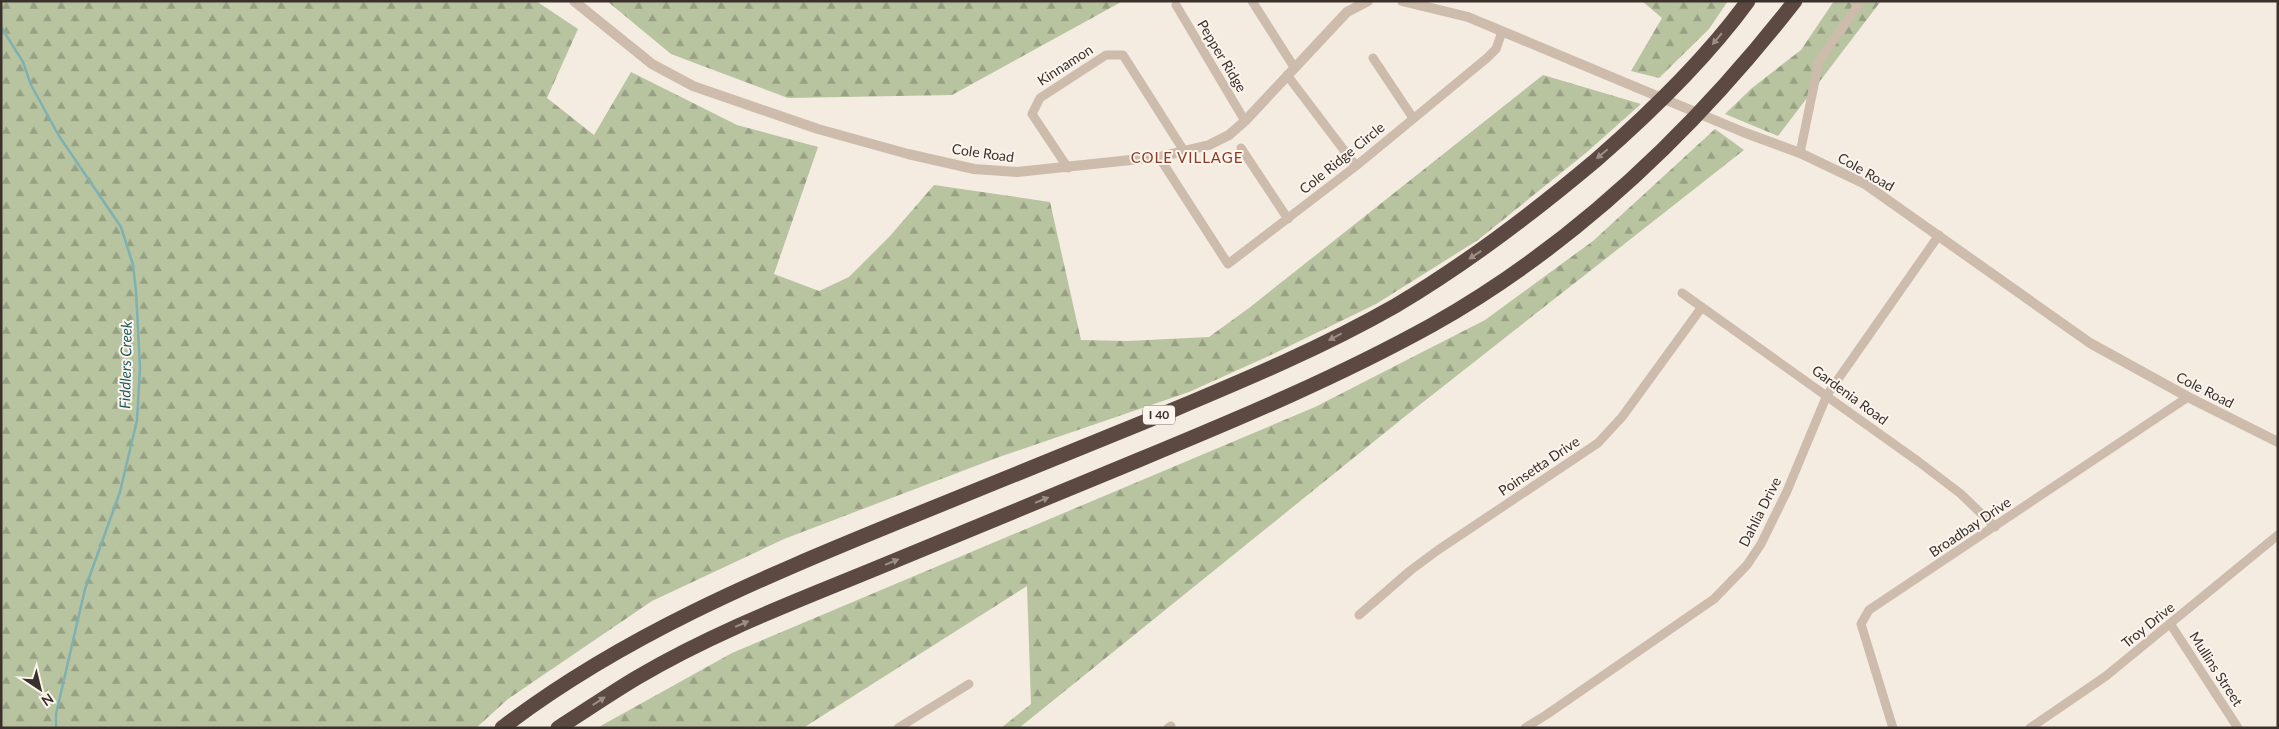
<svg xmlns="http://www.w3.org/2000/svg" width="2279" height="729" font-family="Lato,sans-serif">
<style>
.forest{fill:url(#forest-firs)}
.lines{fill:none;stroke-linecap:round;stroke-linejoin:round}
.stream{stroke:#7fb0b2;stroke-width:2.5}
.minor{stroke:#cdbbac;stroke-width:9}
.tertiary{stroke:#cdbbac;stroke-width:10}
.motorway{stroke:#5c4a42;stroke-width:15}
.oneway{fill:#9c8e87}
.labels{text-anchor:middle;stroke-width:4;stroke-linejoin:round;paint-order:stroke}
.shield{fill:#fbf5ee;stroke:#756b66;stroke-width:1}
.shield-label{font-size:12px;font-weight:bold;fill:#3b302b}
.street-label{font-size:14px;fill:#3b302b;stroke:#fbf5ee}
.neighbourhood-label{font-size:15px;letter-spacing:1px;fill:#8c3b22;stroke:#fbf5ee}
.water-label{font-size:15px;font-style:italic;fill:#1f5a5e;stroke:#fbf5ee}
</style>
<defs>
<pattern id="forest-firs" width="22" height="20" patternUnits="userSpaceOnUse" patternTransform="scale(1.25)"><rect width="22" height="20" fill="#b8c4a0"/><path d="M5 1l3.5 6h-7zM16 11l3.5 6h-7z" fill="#97a083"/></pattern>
</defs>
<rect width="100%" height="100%" fill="#f4ebe1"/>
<path class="forest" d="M1 1H536L578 29 547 98 594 135 631 72 737 125 818 147 774 274 819 291 849 277 890 236 934 185 1050 202 1081 340 1127 341 1209 337 1249 308 1543 75 1641 104 1587 152 1478 240 1376 304 1273 354 1189 392 999 457 784 539 652 601 508 699 476 728H1Z
M607 1H1123L952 95 788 98 671 54Z
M1642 1H1728L1709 29 1659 78 1631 71 1662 18Z
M1834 1H1881L1778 136 1725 114 1752 88 1801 50Z
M1715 129 1744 150 1408 414 1019 728H1001L1031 704 1027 586 803 728H597L732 653 1315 407 1485 320 1593 241Z"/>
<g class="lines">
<path class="stream" d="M1 27 23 62 31 85 59 136 121 227 133 265 136 291 140 368 137 420 120 492 85 589 56 714V728"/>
<path class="minor" d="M1252 1 1294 67
M1176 5 1245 121
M1373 58 1413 118
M1287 75 1356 166
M1241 148 1288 219
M1800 153 1819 61 1861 1
M1159 157 1228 264 1356 166 1487 58 1496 49 1502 32
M1068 168 1032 114 1040 98 1106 55H1123L1184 151
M1682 293 1919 462 1961 494 1995 527
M1359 615 1411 570 1438 550 1598 443 1622 417 1702 307
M2171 625 2238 728
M898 728 969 684
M1168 728 1171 726
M1525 728 1546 715 1714 599 1747 565 1761 544 1787 491 1827 395 1939 235
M1893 728 1861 624 1869 610 2188 397
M2030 728 2106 676 2278 535"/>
<path class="tertiary" d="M574 1 652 64 693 86 818 129 908 154 974 169 1017 172 1159 157 1209 145 1229 135 1245 121 1347 12 1368 1
M1402 1 1468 17 1743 132 1800 153 1865 184 2090 343 2188 397 2278 442"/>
<path class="motorway" d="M502 728C622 636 759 579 898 522 981 488 1065 454 1149 420 1232 385 1316 351 1395 306 1466 264 1533 213 1596 160 1651 112 1705 60 1748 1
M558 728C585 711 611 693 638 677 714 632 797 601 877 568 965 532 1053 496 1141 459 1240 418 1338 377 1432 325 1574 245 1695 129 1795 1"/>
</g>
<defs><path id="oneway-solid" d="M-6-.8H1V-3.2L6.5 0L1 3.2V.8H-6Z" transform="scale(1.25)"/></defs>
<g class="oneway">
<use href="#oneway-solid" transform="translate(1717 39) rotate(130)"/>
<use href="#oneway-solid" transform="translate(1602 154) rotate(140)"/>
<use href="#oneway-solid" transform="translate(1475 255) rotate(147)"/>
<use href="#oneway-solid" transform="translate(1335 337) rotate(152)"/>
<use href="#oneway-solid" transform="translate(1042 500) rotate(-22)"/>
<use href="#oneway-solid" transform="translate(892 562) rotate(-22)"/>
<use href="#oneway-solid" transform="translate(742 624) rotate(-23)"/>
<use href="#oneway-solid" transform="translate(599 701) rotate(-33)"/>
</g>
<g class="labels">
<rect class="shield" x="1143" y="405.5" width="32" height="19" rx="4"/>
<g class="shield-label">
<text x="1159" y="419">I 40</text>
</g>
<g class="street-label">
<text transform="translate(1222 56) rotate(59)" y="5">Pepper Ridge</text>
<text transform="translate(1065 65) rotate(-33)" y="5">Kinnamon</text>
<text transform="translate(983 153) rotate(8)" y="5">Cole Road</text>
<text transform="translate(1342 158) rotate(-39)" y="5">Cole Ridge Circle</text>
<text transform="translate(1866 172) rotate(30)" y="5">Cole Road</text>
<text transform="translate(2205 390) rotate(27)" y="5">Cole Road</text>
<text transform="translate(1850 395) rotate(36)" y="5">Gardenia Road</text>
<text transform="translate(1539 466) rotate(-34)" y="5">Poinsetta Drive</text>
<text transform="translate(1760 512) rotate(-63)" y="5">Dahlia Drive</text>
<text transform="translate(1970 527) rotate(-34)" y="5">Broadbay Drive</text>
<text transform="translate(2148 625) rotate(-39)" y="5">Troy Drive</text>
<text transform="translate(2216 669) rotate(57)" y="5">Mullins Street</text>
</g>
<g class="neighbourhood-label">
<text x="1187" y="163">COLE VILLAGE</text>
</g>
<g class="water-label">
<text transform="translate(126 365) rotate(-89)" y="5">Fiddlers Creek</text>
</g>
</g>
<rect width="2279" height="729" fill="none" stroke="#3b302b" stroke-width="5"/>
<g transform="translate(40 689) rotate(145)" stroke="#fbf5ee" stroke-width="4" paint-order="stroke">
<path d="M0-4L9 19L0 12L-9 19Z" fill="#3b302b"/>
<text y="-8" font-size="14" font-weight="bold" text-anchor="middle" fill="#3b302b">N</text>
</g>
</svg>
